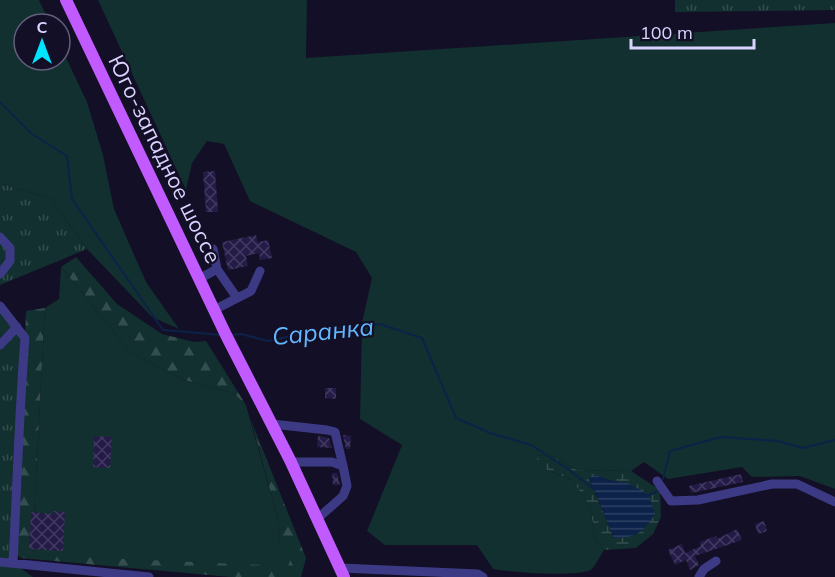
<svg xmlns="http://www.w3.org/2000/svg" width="835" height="577" font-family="Mulish,sans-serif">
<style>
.grass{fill:url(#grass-tufts)}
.forest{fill:url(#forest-firs)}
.wetland{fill:url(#wetland-marsh);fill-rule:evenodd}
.green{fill:#12302f}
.water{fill:url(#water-rules)}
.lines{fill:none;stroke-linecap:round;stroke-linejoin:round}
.stream{stroke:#0c2248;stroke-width:2}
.building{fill:url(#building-cross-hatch)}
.minor{stroke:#3d3a85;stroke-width:9}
.major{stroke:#c25bff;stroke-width:12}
.labels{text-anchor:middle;stroke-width:4.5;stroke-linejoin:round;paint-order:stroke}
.street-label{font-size:22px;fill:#d9d4ff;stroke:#130f26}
.water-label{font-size:24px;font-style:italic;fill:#62b6ff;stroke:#130f26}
</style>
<defs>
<pattern id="grass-tufts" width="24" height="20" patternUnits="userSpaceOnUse" patternTransform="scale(1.5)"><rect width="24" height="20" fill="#12302f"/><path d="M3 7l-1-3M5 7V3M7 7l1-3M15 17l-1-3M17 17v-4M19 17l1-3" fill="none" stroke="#344d4e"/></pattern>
<pattern id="forest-firs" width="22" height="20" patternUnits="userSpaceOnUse" patternTransform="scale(1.5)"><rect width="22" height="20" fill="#12302f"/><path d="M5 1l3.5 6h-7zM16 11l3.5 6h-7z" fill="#344d4e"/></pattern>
<pattern id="wetland-marsh" width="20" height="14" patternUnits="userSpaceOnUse" patternTransform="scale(1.5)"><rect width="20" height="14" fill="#12302f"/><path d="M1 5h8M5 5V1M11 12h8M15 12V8" fill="none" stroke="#344d4e"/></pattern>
<pattern id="water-rules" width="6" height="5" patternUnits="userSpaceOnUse" patternTransform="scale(1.5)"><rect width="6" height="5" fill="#0c2248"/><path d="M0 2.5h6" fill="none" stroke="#2f4163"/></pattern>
<pattern id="building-cross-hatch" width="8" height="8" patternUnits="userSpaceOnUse" patternTransform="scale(1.5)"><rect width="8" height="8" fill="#241b47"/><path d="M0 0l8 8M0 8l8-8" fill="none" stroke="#433b63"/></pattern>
</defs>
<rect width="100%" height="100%" fill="#130f26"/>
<path class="grass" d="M675 0H835V10L675 12Z
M0 183 51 199 87 249 0 285Z
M0 306 25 338 13 563 0 562Z"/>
<path class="forest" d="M76 257 117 304 162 334 194 342 206 341 246 405 233 393 184 380 130 352 61 267Z
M45 308 32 555 278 547 279 523 251 420 306 558 301 577H231L21 558 17 555 26 311Z"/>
<path class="wetland" d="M549 454 577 470 631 471 660 490 661 517 653 534 636 548 604 550 595 538 590 507 572 480 547 470 536 462V456ZM595 475 612 481 628 483 614 538 589 479Z"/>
<path class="green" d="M0 0H39L50 24H24V60H60V45L87 102 103 155 114 209 146 282 179 329 152 317 87 249 51 199 0 183Z
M98 0H307L306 58 835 23V489L800 476 752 477 742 467 668 479 644 462 631 471 577 470 549 454 537 456V462L547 470 572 480 590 507 595 538 604 550C600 556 596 565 591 570 573 577 516 573 493 569L477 545H385L367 531 402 445 360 419 362 323 372 278 356 252 250 201 224 144 207 141 192 163 186 190Z
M61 267 130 352 184 380 233 393 246 405 279 523 278 547 294 550 288 566 32 555 45 308 59 299Z
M0 562 13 563 33 577H0Z"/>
<path class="water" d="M595 475 612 481 628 483 649 495 655 514C644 532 636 538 614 538L589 478Z"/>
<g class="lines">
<path class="stream" d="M0 102 32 134 67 156 72 199 163 330 222 335
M231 335 241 334 268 341 315 331 380 324 422 338 456 418 490 433 531 445 568 469 595 490
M663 479 670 451 721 437 778 441 803 448 835 440
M647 496 660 490"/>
</g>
<path class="building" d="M215 171 218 212H206L203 172Z
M256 235 258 242 268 240 272 258 260 260 259 253 246 256 248 266 228 270 222 242Z
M325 388H336V399L325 398Z
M343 435 351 436 350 449H346Z
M94 436 112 437 110 468 93 467Z
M318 436 329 438 332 448 317 447Z
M332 473H337L340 485H333Z
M741 474 743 482 691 493 689 486Z
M53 511 65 512 63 551 29 549 31 512 53 514Z
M764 521 767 531 758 534 755 524Z
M737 529 742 540 695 556 699 565 690 570 686 560 675 565 668 550 682 544 685 553 701 546 700 542 716 536 717 539Z"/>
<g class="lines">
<path class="minor" d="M0 237 10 248V261L0 274
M217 269 237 298
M199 279 217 269 213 249
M0 306 25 338C19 413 17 488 13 563
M214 310 251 291 260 271
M0 345 17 327
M272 424 327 430 335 432 343 466
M291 462H332L343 466 347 486 343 496 317 519
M657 481 671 501 698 500 772 484H797L835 502
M0 562 149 577
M341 568 478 574 483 577
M699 577 704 569 716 561"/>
<path class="major" d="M66 0 226 335 290 460 344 577"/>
</g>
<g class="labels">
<g class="street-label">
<text transform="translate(165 159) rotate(64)" y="8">Юго-западное шоссе</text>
</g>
<g class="water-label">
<text transform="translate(323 332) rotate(-6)" y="8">Саранка</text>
</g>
</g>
<g transform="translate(42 42)"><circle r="28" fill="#130f26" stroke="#625e7d" stroke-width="1.5"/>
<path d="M0-4.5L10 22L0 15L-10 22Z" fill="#00e5ff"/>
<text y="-9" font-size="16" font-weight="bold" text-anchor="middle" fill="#d9d4ff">С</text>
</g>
<path d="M631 39v9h123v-9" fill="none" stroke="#d9d4ff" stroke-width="3"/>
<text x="640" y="39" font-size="18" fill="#d9d4ff" stroke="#130f26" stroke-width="4.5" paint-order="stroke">100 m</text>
</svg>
